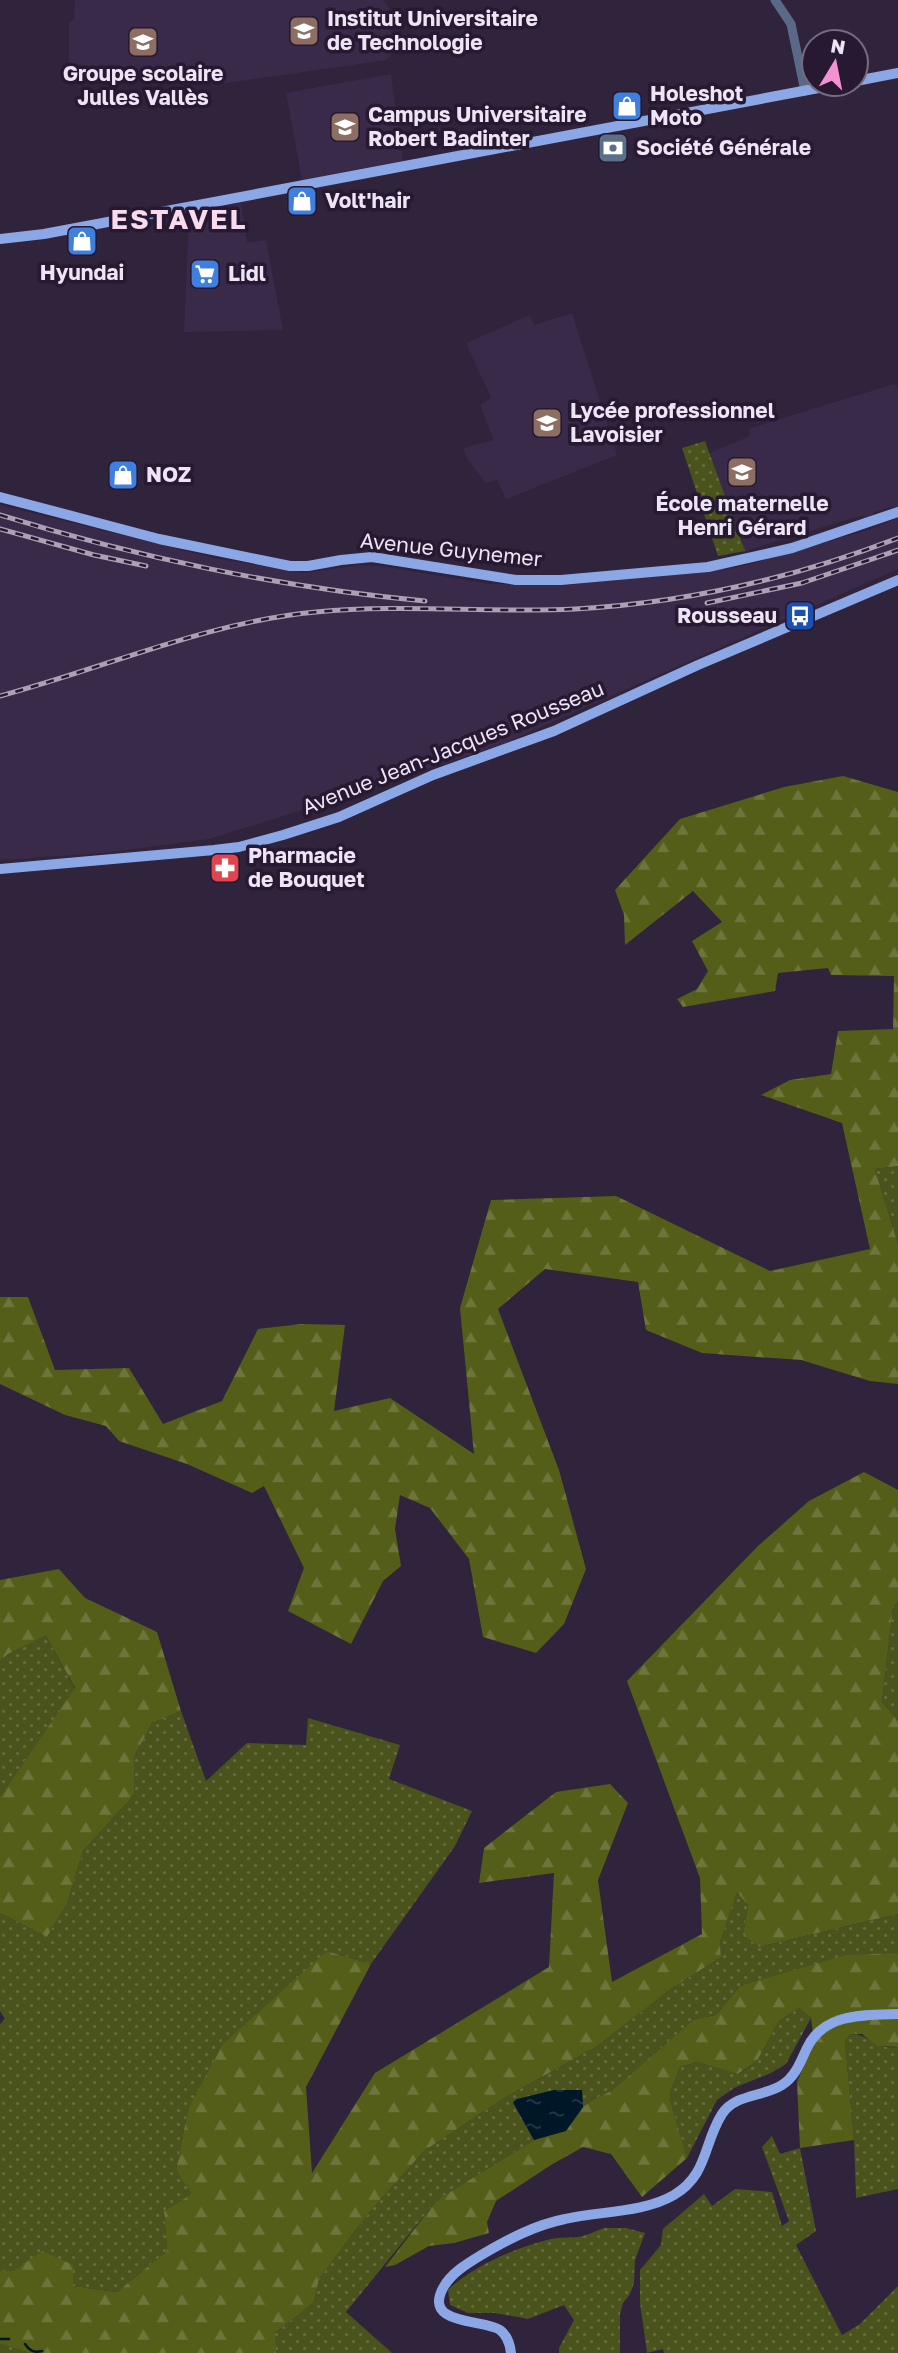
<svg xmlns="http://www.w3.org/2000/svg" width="898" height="2353" font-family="'Golos Text',sans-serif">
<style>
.built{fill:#3a2a49}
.grass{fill:url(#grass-dots)}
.forest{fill:url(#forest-firs)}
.water{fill:url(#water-ripples)}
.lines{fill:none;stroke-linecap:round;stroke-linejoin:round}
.stream{stroke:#001727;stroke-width:2.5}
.minor{stroke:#5b6988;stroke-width:9}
.major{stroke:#8ba7e6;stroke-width:10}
.rail-casing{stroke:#aba1b5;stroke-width:5}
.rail{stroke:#261931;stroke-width:2.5;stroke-dasharray:8;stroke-linecap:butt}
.labels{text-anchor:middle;stroke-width:7;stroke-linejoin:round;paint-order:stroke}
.poi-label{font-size:21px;font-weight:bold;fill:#ede5f5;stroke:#261931;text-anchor:start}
.street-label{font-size:21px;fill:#ede5f5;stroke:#261931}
.district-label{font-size:28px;font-weight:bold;letter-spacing:2px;fill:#f8dbec;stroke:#261931}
</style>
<defs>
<pattern id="grass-dots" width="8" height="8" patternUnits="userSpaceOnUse" patternTransform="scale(1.75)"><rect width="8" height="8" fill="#4a531c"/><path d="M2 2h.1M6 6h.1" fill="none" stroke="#646c3e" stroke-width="1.8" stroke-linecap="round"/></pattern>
<pattern id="forest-firs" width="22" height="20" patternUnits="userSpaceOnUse" patternTransform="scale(1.75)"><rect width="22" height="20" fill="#545e18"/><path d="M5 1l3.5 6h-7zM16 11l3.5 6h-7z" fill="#6d753a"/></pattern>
<pattern id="water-ripples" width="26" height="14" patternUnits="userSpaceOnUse" patternTransform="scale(1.75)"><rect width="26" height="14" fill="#001727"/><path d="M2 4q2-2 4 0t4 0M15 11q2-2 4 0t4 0" fill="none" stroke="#263947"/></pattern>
</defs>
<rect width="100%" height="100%" fill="#30233c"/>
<path class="built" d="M75 0H382L389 7 393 51 387 60 226 83 148 82 144 75 131 74 127 81 77 80 69 72V23L74 19Z
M391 74 403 161 302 180 286 93Z
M241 203 247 243 266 240 283 330 184 332 189 217Z
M572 313 617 455 506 499 497 480 486 483 468 460 463 448 494 440 480 405 491 398 466 343 530 315 534 325Z
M894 384 898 388V507H890L874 512 872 516 864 519 863 515 745 551 709 453 750 436 749 429 754 427Z
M0 505 214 558 305 573 361 565 381 566 490 584 569 585 736 568 865 531 898 518V569L503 744 274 819 209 839 103 853 0 860Z"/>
<path class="grass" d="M705 441 745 551 718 556 682 448Z
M898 1166V1244L875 1169Z
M898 1602V1720L882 1702 893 1607Z
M46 1636 75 1689 0 1797V1661L8 1654Z
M181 1711 206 1781 247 1743 306 1745 308 1718 400 1745 389 1779 472 1811 455 1846 371 1964 327 1951 188 2109 176 2170 193 2194 164 2211 167 2251 117 2292 73 2286 14 2271H0V2024L5 2019 0 2011V1913L47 1937 67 1904 83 1851 134 1795V1757L152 1723Z
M737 1891 748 1905 743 1935 759 1947 898 1914V1953L740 1986 716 2015 694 2019 611 2091 594 2099 583 2107 581 2090 513 2103 534 2140 437 2200 346 2312 392 2353H0V2302L275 2333 314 2302 319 2279 367 2215 424 2151 504 2098 596 2047 671 1989 721 1957 720 1942Z
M799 2008 811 2018 786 2064 771 2073 734 2088 717 2100 687 2158 669 2096 680 2067 697 2062 739 2074 757 2061 779 2021Z
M850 2034C872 2034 872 2050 898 2047V2189L856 2198 854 2140 845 2041Z
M772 2136 780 2154 800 2148 816 2231 796 2245 842 2335 860 2324 898 2286V2353H664L663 2349 647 2353 640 2303V2270L661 2245 663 2229 704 2194 712 2206 735 2189 772 2192 782 2226 789 2221 762 2147Z
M604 2228H626L645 2233 635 2260 634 2283 630 2294 623 2303 620 2314V2353H559V2348L574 2320 564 2305 528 2319 495 2313H468L450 2305 448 2290C473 2266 517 2247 551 2239 559 2237 569 2238 578 2237 587 2236 595 2231 604 2228Z"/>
<path class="forest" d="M843 776 898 792V1166L875 1169 898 1244V1384L870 1381 801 1360 702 1353 646 1330 638 1282 545 1269 498 1309 559 1470 586 1569 564 1624 536 1653 483 1637 469 1559 430 1508 400 1495 395 1529 401 1566 383 1581 351 1644 288 1611 304 1568 264 1486 252 1493 187 1464 119 1441 106 1426 65 1415 0 1384V1297H28L55 1370 129 1368 163 1424 222 1401 258 1329 301 1324 345 1325 334 1411 390 1398 474 1454 460 1308 491 1200 616 1196 770 1271 870 1249 842 1123 761 1095 790 1080 831 1074 838 1031 893 1029 894 976 831 975 828 968 778 973 775 991 683 1007 677 999 697 989 708 971 692 941 722 922 693 891 625 945 624 915 615 890 680 819 784 787Z
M864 1472 898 1490V1602L893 1607 882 1702 898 1720V1914L759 1947 743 1935 748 1905 737 1892 720 1942 721 1957 671 1989 596 2047 504 2098 424 2151 367 2215 319 2279 314 2302 275 2333 276 2353H30L0 2343V2271H14L42 2251 73 2265V2286L117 2292 167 2251 164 2211 192 2194 176 2170 188 2109 223 2044 327 1951 371 1964 306 2087 312 2173 375 2073 549 1967 554 1873 479 1883 484 1848 556 1792 610 1784 628 1803 598 1880 612 1982 702 1934 700 1878 627 1681 758 1546 809 1501Z
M59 1569 85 1598 157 1632 181 1711 152 1723 134 1757V1795L83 1851 67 1904 47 1937 0 1913V1797L75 1688 46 1636 8 1654 0 1661V1580Z
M898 1953V2047L877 2046 862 2034H850L845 2041 854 2140 800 2148 797 2082 814 2042 811 2018 799 2008 779 2021 757 2061 738 2074 697 2062 680 2067 669 2096 687 2158 642 2197 611 2154 583 2147 551 2165 496 2201 487 2222 489 2233 454 2243 429 2246 395 2265 385 2267 437 2200 534 2140 566 2130 583 2107 594 2099 611 2091 694 2019 716 2015 740 1986 846 1955Z"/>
<path class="water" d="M554 2090H582L583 2107 566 2131 534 2140 513 2102 517 2099Z"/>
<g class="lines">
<path class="stream" d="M0 2339H9
M25 2344C30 2351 34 2353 42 2351"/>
<path class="minor" d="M775 0 791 24 805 91"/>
<path class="major" d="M856 81 898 73
M0 239 44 234 840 84
M0 497 159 539 290 566H308L341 560 372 557 516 580H561L708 567 792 548 898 512
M0 869 214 850 239 847 283 835 339 817 433 775 554 731 698 665 898 580
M511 2353C510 2344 508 2336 500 2330 484 2319 423 2326 443 2288 451 2273 468 2263 483 2254 509 2239 535 2225 565 2219 600 2211 643 2213 674 2195 708 2175 703 2144 722 2114 735 2094 763 2097 782 2085 795 2077 800 2063 806 2050 822 2013 863 2015 898 2014"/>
<g class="rail-casing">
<path id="rail" d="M0 515C135 557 283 588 425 601
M0 529 94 555 146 566
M707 603 802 583 898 550
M0 696C105 668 207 622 316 612 402 604 489 613 575 609 686 603 794 578 898 538"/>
</g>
<use href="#rail" class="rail"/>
</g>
<defs>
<g id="university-square" transform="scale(1.575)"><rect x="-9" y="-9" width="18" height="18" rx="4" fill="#8d6e63" stroke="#261931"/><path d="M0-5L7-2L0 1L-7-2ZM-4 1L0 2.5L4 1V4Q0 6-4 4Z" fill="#fff"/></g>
<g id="school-square" transform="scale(1.575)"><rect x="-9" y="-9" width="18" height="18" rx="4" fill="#8d6e63" stroke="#261931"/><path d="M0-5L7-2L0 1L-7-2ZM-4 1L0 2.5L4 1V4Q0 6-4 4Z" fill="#fff"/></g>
<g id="shop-square" transform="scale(1.575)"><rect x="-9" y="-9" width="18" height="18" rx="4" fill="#3f7fe0" stroke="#261931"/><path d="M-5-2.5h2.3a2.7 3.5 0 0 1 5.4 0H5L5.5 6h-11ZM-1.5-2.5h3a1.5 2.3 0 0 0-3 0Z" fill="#fff"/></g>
<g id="bank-square" transform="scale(1.575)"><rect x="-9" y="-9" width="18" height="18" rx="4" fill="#5c6f8a" stroke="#261931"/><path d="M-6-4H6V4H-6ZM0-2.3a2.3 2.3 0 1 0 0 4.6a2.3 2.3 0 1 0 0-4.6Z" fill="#fff"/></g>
<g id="supermarket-square" transform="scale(1.575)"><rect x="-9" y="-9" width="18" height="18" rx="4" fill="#3f7fe0" stroke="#261931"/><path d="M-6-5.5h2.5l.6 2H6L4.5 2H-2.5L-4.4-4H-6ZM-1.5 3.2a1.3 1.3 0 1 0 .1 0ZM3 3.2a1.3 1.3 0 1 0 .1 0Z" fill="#fff"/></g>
<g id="bus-square" transform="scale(1.575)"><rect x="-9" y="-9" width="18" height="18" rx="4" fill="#1a4fb4" stroke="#261931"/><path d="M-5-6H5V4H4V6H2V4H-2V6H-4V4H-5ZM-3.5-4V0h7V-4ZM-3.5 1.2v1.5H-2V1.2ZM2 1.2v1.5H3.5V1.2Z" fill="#fff"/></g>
<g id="pharmacy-square" transform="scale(1.575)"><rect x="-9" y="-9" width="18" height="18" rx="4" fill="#e0444e" stroke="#261931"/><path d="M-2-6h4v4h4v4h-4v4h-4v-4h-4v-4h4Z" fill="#fff"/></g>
</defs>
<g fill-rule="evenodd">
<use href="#university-square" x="304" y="31"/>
<use href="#school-square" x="143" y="42"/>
<use href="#shop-square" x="627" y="106"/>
<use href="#university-square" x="345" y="127"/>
<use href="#bank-square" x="613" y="148"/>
<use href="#shop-square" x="302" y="201"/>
<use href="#shop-square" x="82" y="241"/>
<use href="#supermarket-square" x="205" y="274"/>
<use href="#school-square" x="547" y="423"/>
<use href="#school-square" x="742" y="472"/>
<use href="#shop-square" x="123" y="475"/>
<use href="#bus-square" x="800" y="616"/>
<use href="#pharmacy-square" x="225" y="868"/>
</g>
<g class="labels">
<g class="poi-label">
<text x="327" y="26">Institut Universitaire<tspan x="327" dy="24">de Technologie</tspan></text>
<text x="143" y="81" text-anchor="middle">Groupe scolaire<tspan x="143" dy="24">Julles Vallès</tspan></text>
<text x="650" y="101">Holeshot<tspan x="650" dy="24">Moto</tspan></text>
<text x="368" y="122">Campus Universitaire<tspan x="368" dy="24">Robert Badinter</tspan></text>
<text x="636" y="155">Société Générale</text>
<text x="325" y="208">Volt'hair</text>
<text x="82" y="280" text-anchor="middle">Hyundai</text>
<text x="228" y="281">Lidl</text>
<text x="570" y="418">Lycée professionnel<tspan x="570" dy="24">Lavoisier</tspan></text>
<text x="146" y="482">NOZ</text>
<text x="742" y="511" text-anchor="middle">École maternelle<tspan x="742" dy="24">Henri Gérard</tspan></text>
<text x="777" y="623" text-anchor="end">Rousseau</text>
<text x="248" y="863">Pharmacie<tspan x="248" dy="24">de Bouquet</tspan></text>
</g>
<g class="street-label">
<text transform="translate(451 550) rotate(6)" y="7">Avenue Guynemer</text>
<text transform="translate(453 748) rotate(-22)" y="7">Avenue Jean-Jacques Rousseau</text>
</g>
<g class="district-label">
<text x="179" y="229">ESTAVEL</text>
</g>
</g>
<g transform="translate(835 63) rotate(10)"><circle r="33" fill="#261931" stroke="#766b7f" stroke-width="2"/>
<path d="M0-5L12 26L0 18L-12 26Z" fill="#f491d3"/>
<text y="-10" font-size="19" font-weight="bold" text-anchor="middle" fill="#ede5f5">N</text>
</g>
</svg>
